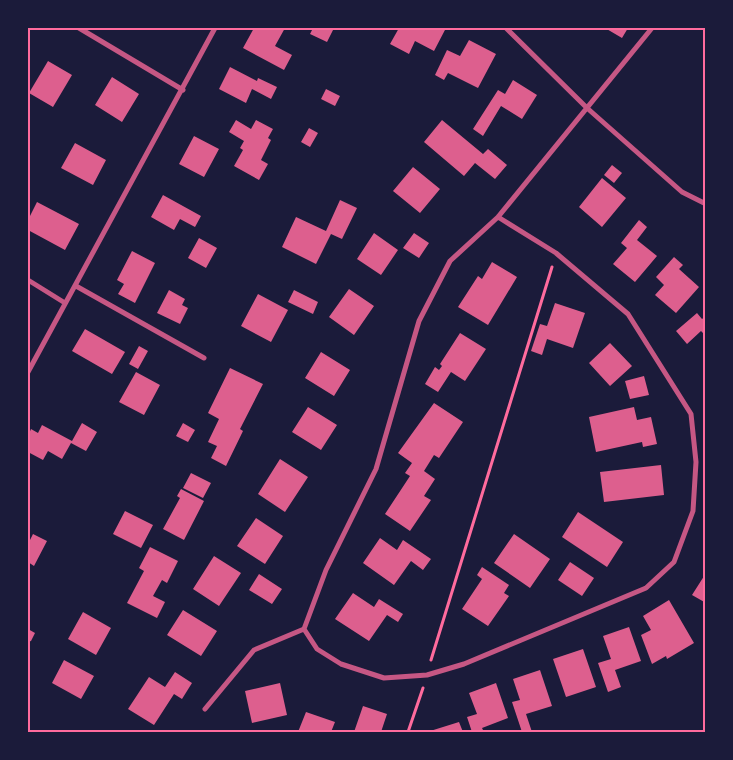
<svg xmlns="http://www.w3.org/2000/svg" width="733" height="760" font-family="Lato,sans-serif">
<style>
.building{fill:#dd5f8e}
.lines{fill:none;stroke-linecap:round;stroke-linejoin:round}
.path{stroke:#ff6b9d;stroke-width:3}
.minor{stroke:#c65784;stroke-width:5}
.neatline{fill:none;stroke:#ff6b9d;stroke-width:2}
</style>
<rect width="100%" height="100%" fill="#1b1b3a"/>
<path class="building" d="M254 28H285L275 46 292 55 284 70 243 48Z
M313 28H334L327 42 310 34Z
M399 28H446L434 51 415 41 409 54 390 44Z
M605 28H628L622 38Z
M469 40 496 54 478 88 448 73 444 80 435 75 447 50 460 56Z
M48 61 72 75 53 107 29 93Z
M230 67 257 81 258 78 277 87 271 99 252 89 246 103 219 89Z
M112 77 139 94 122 122 95 105Z
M513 80 537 95 522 119 501 106 483 136 473 129 498 90 505 94Z
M326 89 340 96 335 106 321 99Z
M236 120 251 129 256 120 273 129 268 138 271 140 261 160 268 164 259 180 234 166 243 150 240 148 244 141 229 132Z
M442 120 483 154 488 149 507 165 495 179 475 163 464 176 424 142Z
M309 128 318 133 310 147 301 142Z
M194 136 219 149 204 177 179 164Z
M75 143 106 160 93 185 61 168Z
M612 165 622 173 614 183 604 175Z
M413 167 440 189 420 213 393 191Z
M602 178 626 198 602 227 579 207Z
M163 195 201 216 195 227 180 219 174 230 151 217Z
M340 200 357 208 342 239 331 234 316 264 282 247 296 217 326 231Z
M37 202 79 224 65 250 28 230V220Z
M639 220 647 227 637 240 657 256 635 282 613 264 627 248 621 243Z
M374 233 398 250 381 275 357 259Z
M414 233 429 243 419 258 403 248Z
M199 238 217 248 206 268 188 258Z
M132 251 155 263 135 303 118 294 124 284 117 280Z
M674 257 683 265 679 269 699 287 676 313 655 295 664 285 656 277Z
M492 262 517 277 488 325 458 307 478 276 482 279Z
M349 289 374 306 354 335 329 317Z
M169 290 185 299 182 305 188 308 180 324 157 313Z
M294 290 318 302 313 314 288 302Z
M258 294 288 310 271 342 241 326Z
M555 303 585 313 573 348 547 339 542 355 531 351 540 324 547 326Z
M697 313 702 319 706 316V336L701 331 687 344 676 331Z
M85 329 125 352 112 374 72 351Z
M460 333 486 349 465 381 451 372 438 392 425 384 435 367 439 370 442 366 440 364Z
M610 343 632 366 610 386 589 363Z
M139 346 148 351 138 369 129 364Z
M321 352 350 370 334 396 305 378Z
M230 368 263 384 240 429 243 431 226 466 211 458 217 446 208 442 219 419 208 413Z
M136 372 160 385 144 415 119 402Z
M644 376 649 395 630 399 625 381Z
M434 403 463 422 439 458 434 455 424 471 435 479 424 496 431 500 410 531 385 514 410 476 405 473 412 463 398 453Z
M308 407 337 425 321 450 292 432Z
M634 407 637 420 651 417 657 444 643 447 642 442 596 452 589 417Z
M82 423 97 432 86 451 71 443 62 459 48 451 43 460 28 452V436L31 429 38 433 42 425 72 441Z
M183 423 195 430 188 442 176 436Z
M280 459 308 477 285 512 258 494Z
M661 465 664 495 604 502 600 472Z
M191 473 211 483 203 498 183 488Z
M181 489 204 501 184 540 163 529 180 498 177 496Z
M125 511 153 525 141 548 113 534Z
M578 512 623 542 607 567 562 537Z
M256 518 283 536 265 564 237 546Z
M33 534 47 541 34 566 28 562V544Z
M514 534 550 559 530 588 494 563Z
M380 538 397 550 403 540 431 559 423 570 411 561 394 585 363 563Z
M150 547 178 561 167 583 162 580 153 596 165 602 157 618 127 603 144 571 139 568Z
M214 556 241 573 219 606 193 589Z
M570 562 594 578 582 596 558 580Z
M482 567 509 585 504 593 509 596 488 626 462 609 482 579 477 575Z
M706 573V603L692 595Z
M259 574 282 589 272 604 249 590Z
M353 593 374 607 379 599 403 614 398 622 387 615 369 641 335 619Z
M669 600 694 643 667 659 666 656 652 664 641 635 651 630 643 616Z
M183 610 217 631 201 656 167 635Z
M83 612 111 628 96 655 68 639Z
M629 627 641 661 615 670 621 687 608 692 598 663 611 659 603 636Z
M28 629 35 633 31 641 28 642Z
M583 649 596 687 566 697 553 659Z
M64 660 94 676 81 699 52 683Z
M540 670 552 706 526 714 532 732H522L512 702 520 700 513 679Z
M175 672 192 683 182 699 174 694 154 725 128 709 149 677 165 687Z
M280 683 287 715 252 723 245 691Z
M496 683 508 718 482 728 484 732H472L467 717 477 714 469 693Z
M363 706 387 714 381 732H354Z
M306 712 335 722 331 732H298Z
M459 722 463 732H427Z"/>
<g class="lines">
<path class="path" d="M431 660 552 267
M408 732 423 688"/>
<path class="minor" d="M79 28 183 90
M506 28 587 108 682 192 706 204
M28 280 65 303
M76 286 204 358
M28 372 215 28
M304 629 317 649 341 664 384 678 427 675 464 664 646 588 674 562 693 511 696 462 691 414 628 314 556 253 498 217
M205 709 254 650 304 629 326 570 376 469 419 321 450 261 498 217 652 28"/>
</g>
<rect width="733" height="760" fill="none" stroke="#1b1b3a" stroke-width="58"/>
<rect x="29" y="29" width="675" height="702" class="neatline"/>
</svg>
